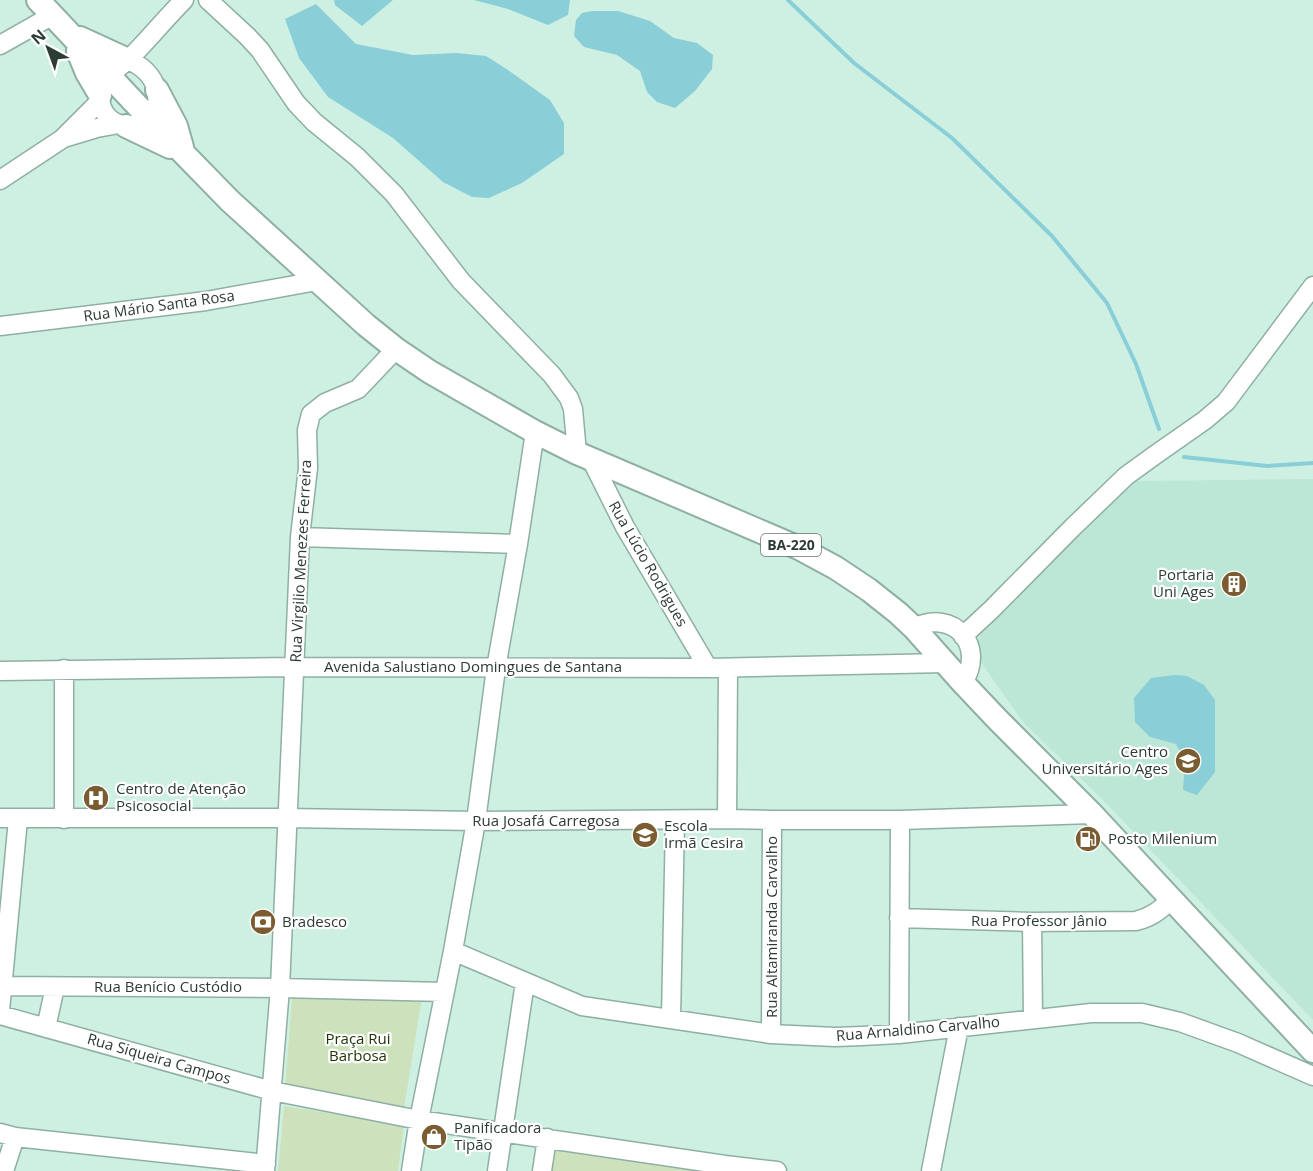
<svg xmlns="http://www.w3.org/2000/svg" width="1313" height="1171" font-family="'Open Sans',sans-serif">
<style>
.built{fill:#bce6d6}
.green{fill:#cce1bc}
.water{fill:#8aced8}
.lines{fill:none;stroke-linecap:round;stroke-linejoin:round}
.stream{stroke:#8aced8;stroke-width:4}
.minor-casing{stroke:#8fafa3;stroke-width:21}
.major-casing{stroke:#8fafa3;stroke-width:26}
.minor{stroke:#fff;stroke-width:18}
.major{stroke:#fff;stroke-width:22}
.labels{text-anchor:middle;stroke-width:4.5;stroke-linejoin:round;paint-order:stroke}
.shield{fill:#fff;stroke:#6c7672;stroke-width:1.5}
.shield-label{font-size:14px;font-weight:bold;fill:#2d3b35}
.street-label{font-size:15px;fill:#2d3b35;stroke:#fff}
.poi-label{font-size:15px;fill:#2d3b35;stroke:#fff;text-anchor:start}
.park-label{font-size:15px;fill:#1d3300;stroke:#fff}
</style>
<rect width="100%" height="100%" fill="#cef0e2"/>
<path class="built" d="M1313 479V1020L1102 799 1023 722 978 658V639L983 629 1098 513 1137 481Z"/>
<path class="green" d="M303 991 422 997 404 1108 285 1088 292 998Z
M284 1106 404 1125 398 1171H278Z
M555 1147 705 1171H550Z"/>
<path class="water" d="M334 0H393L362 26 335 5Z
M474 0H570L568 15 548 25 508 9Z
M316 4 356 44 413 55 457 53 486 56 508 70 550 100 564 123V154L522 183 489 198 472 197 443 182 393 138 328 97 299 58 285 19Z
M592 11H618L650 21 674 38 697 43 713 55 712 69 695 91 675 108 657 102 647 92 640 71 617 55 584 47 574 36 576 20 582 13Z
M1175 675 1187 676 1204 685 1215 700V772L1197 795 1183 790 1185 761 1176 744 1150 737 1135 722 1134 698 1151 678Z"/>
<g class="lines">
<path class="stream" d="M788 0 854 63 952 138 1052 236 1107 303 1136 364 1159 429
M1184 457 1267 466 1313 463"/>
<g class="minor-casing">
<path id="minor" d="M208 0 247 36 260 50 296 103 314 122 357 157 394 194 461 281 552 375 569 398 573 409 577 453
M0 45 53 15
M128 60C146 67 160 83 157 103
M137 124C126 127 115 125 107 116 99 106 97 92 105 81 111 72 121 66 129 59 148 40 165 19 184 0
M64 138 97 128 119 124
M0 180 62 139 100 101
M0 326 206 301 317 281
M591 459 625 527 708 668
M300 537 518 544
M914 628C953 608 987 645 963 683
M963 636 992 609 1072 528 1126 476 1155 455 1205 420 1226 402 1313 286
M64 669V819
M0 671 294 667 708 668 946 663
M0 818H287L476 821 727 819 772 820H900L1092 814
M727 819 728 668
M899 918 1032 922 1136 921C1152 917 1160 910 1172 899
M1032 922 1033 1018
M453 951 582 1006 771 1034 835 1037 862 1036 899 1034 1091 1013H1142L1180 1022 1238 1043 1313 1076
M0 986 280 988 444 992
M0 1011 18 819
M0 1015 272 1091 419 1120 725 1165 777 1171
M671 1018 675 820
M46 1028 55 987
M771 1034 772 820
M899 1034 900 820
M0 1133 15 1137 266 1164
M4 1171 15 1137
M265 1171 280 988 300 537 308 468 307 430 311 414 325 403 358 389 396 349
M411 1171 419 1120 453 951 476 821 496 668 518 544 535 432
M497 1171 525 982
M542 1171 547 1138
M931 1171 959 1027"/>
</g>
<g class="major-casing">
<path id="major" d="M38 0 149 118 230 201 366 325 396 349 430 372 535 432 577 453 799 548 836 568 869 590 898 613 914 628 963 683 998 720 1092 814 1313 1051
M80 38 128 60
M78 51 87 73 100 95
M157 90 176 126 182 147
M126 126 170 147"/>
</g>
<use href="#minor" class="minor"/>
<use href="#major" class="major"/>
</g>
<defs>
<g id="building-disc" transform="scale(1.35)"><circle r="9.5" fill="#7a5c30" stroke="#fff"/><path d="M-4-6H4V6H1V3H-1V6H-4ZM-2.5-4.3h1.7v1.8h-1.7ZM.8-4.3h1.7v1.8H.8ZM-2.5-1h1.7V.8h-1.7ZM.8-1h1.7V.8H.8Z" fill="#fff"/></g>
<g id="university-disc" transform="scale(1.35)"><circle r="9.5" fill="#7a5c30" stroke="#fff"/><path d="M0-5L7-2L0 1L-7-2ZM-4 1L0 2.5L4 1V4Q0 6-4 4Z" fill="#fff"/></g>
<g id="hospital-disc" transform="scale(1.35)"><circle r="9.5" fill="#7a5c30" stroke="#fff"/><path d="M-5-5h3v3.5h4V-5h3V5h-3V1.5h-4V5h-3Z" fill="#fff"/></g>
<g id="school-disc" transform="scale(1.35)"><circle r="9.5" fill="#7a5c30" stroke="#fff"/><path d="M0-5L7-2L0 1L-7-2ZM-4 1L0 2.5L4 1V4Q0 6-4 4Z" fill="#fff"/></g>
<g id="fuel-disc" transform="scale(1.35)"><circle r="9.5" fill="#7a5c30" stroke="#fff"/><path d="M-5.5-6h7V0h2V4h1.3V-2.5L3-4.5l.8-.8L6-3V5H2.5V1h-1V6h-7ZM-4.2-4.7v3.2H.2V-4.7Z" fill="#fff"/></g>
<g id="bank-disc" transform="scale(1.35)"><circle r="9.5" fill="#7a5c30" stroke="#fff"/><path d="M-6-4H6V4H-6ZM0-2.3a2.3 2.3 0 1 0 0 4.6a2.3 2.3 0 1 0 0-4.6Z" fill="#fff"/></g>
<g id="shop-disc" transform="scale(1.35)"><circle r="9.5" fill="#7a5c30" stroke="#fff"/><path d="M-5-2.5h2.3a2.7 3.5 0 0 1 5.4 0H5L5.5 6h-11ZM-1.5-2.5h3a1.5 2.3 0 0 0-3 0Z" fill="#fff"/></g>
</defs>
<g fill-rule="evenodd">
<use href="#building-disc" x="1234" y="584"/>
<use href="#university-disc" x="1188" y="761"/>
<use href="#hospital-disc" x="96" y="798"/>
<use href="#school-disc" x="645" y="835"/>
<use href="#fuel-disc" x="1088" y="839"/>
<use href="#bank-disc" x="263" y="922"/>
<use href="#shop-disc" x="434" y="1137"/>
</g>
<g class="labels">
<rect class="shield" x="761" y="534" width="60" height="22" rx="4.5"/>
<g class="shield-label">
<text x="791" y="550">BA-220</text>
</g>
<g class="street-label">
<text transform="translate(159 306) rotate(-8)" y="5">Rua Mário Santa Rosa</text>
<text transform="translate(301 561) rotate(-87)" y="5">Rua Virgilio Menezes Ferreira</text>
<text transform="translate(648 564) rotate(60)" y="5">Rua Lúcio Rodrigues</text>
<text x="473" y="672">Avenida Salustiano Domingues de Santana</text>
<text x="546" y="826">Rua Josafá Carregosa</text>
<text x="1039" y="926">Rua Professor Jânio</text>
<text transform="translate(772 927) rotate(-90)" y="5">Rua Altamiranda Carvalho</text>
<text x="168" y="992">Rua Benício Custódio</text>
<text transform="translate(918 1029) rotate(-5)" y="5">Rua Arnaldino Carvalho</text>
<text transform="translate(159 1059) rotate(16)" y="5">Rua Siqueira Campos</text>
</g>
<g class="poi-label">
<text x="1214" y="580" text-anchor="end">Portaria<tspan x="1214" dy="17">Uni Ages</tspan></text>
<text x="1168" y="757" text-anchor="end">Centro<tspan x="1168" dy="17">Universitário Ages</tspan></text>
<text x="116" y="794">Centro de Atenção<tspan x="116" dy="17">Psicosocial</tspan></text>
<text x="664" y="831">Escola<tspan x="664" dy="17">Irmã Cesira</tspan></text>
<text x="1108" y="844">Posto Milenium</text>
<text x="282" y="927">Bradesco</text>
<text x="454" y="1133">Panificadora<tspan x="454" dy="17">Tipão</tspan></text>
</g>
<g class="park-label">
<text x="358" y="1044">Praça Rui<tspan x="358" dy="17">Barbosa</tspan></text>
</g>
</g>
<g transform="translate(48 48) rotate(319)" stroke="#ffffff" stroke-width="4.5" paint-order="stroke">
<path d="M0-4.5L10 22L0 15L-10 22Z" fill="#2d3b35"/>
<text y="-9" font-size="16" font-weight="bold" text-anchor="middle" fill="#2d3b35">N</text>
</g>
</svg>
